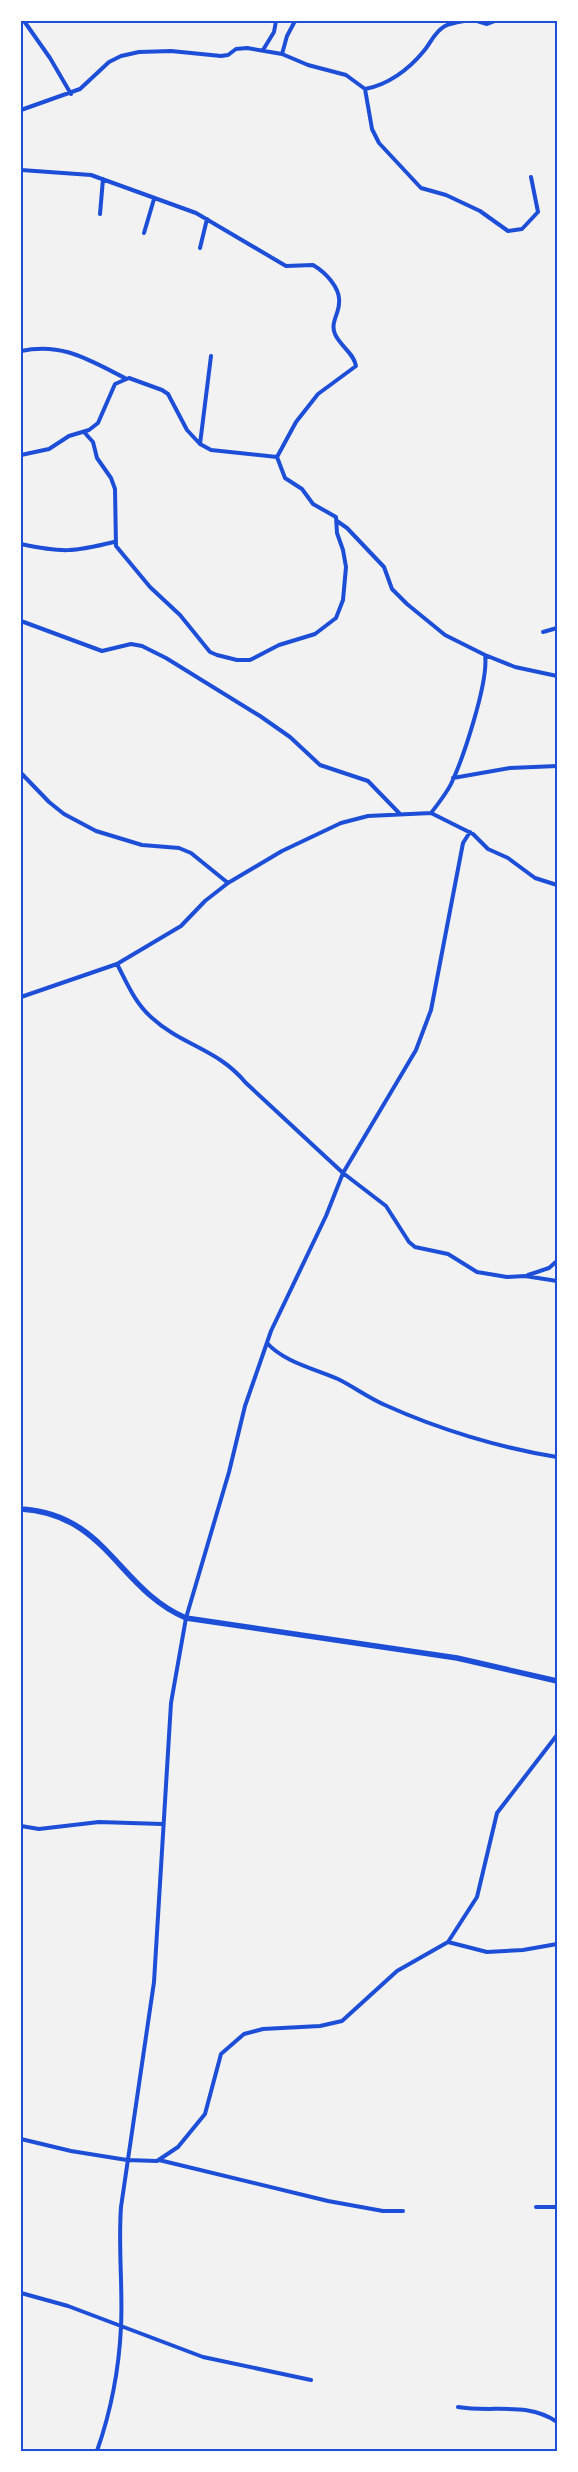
<svg xmlns="http://www.w3.org/2000/svg" width="578" height="2472" font-family="'IBM Plex Sans',sans-serif">
<style>
.lines{fill:none;stroke-linecap:round;stroke-linejoin:round}
.minor{stroke:#1d4ed8;stroke-width:4}
.secondary{stroke:#1d4ed8;stroke-width:5.5}
.neatline{fill:none;stroke:#1d4ed8;stroke-width:2}
</style>
<rect width="100%" height="100%" fill="#f2f2f2"/>
<g class="lines">
<path class="minor" d="M24 21 50 58 71 94
M477 21 487 24 495 21
M263 50 274 32 276 21
M282 54 287 36 295 21
M365 89 372 129 379 143 421 188 446 195 480 211 508 231 522 229 538 212 531 177
M21 110 80 89 109 62 121 56 139 52 171 51 221 56 228 55 236 49 247 48 282 54 308 65 346 75 365 89C388 85 409 69 423 52 431 43 434 32 445 26 451 23 458 22 464 21
M21 170 91 175 196 213 286 266 313 265C325 272 341 288 339 303 339 314 330 323 335 334 340 346 354 353 356 366L318 394 296 422 277 457 285 478 302 489 313 504 336 517 337 533 343 550 346 567 343 600 336 618 315 634 279 645 250 660H237L217 655 210 652 180 615 150 587 116 546 115 489 111 478 97 458 93 442 84 432
M100 214 103 179
M144 233 154 199
M200 248 207 219
M21 351C62 342 89 360 125 378
M200 444 211 356
M21 455 49 449 69 436 89 430 98 423 115 384 129 378 162 390 168 394 187 430 200 444 211 450 277 457
M337 521 347 528 384 567 392 589 407 604 445 635 485 655C489 681 463 759 451 784 446 794 438 804 431 813
M21 544C63 553 73 552 114 542
M21 621 102 651 131 644 142 646 166 658 260 716 290 737 320 765 368 781 400 814
M543 632 557 628
M485 655 515 667 557 676
M21 773 49 802 64 814 96 831 142 845 179 848 191 853 228 883
M453 778 510 768 557 766
M117 964C127 983 135 1003 151 1017 182 1046 217 1048 246 1083L343 1173 386 1206 409 1242 415 1247 448 1254 477 1272 507 1277 525 1276 557 1281
M21 997 117 964 181 926 205 901 228 883 282 851 341 823 368 816 431 813 473 834 488 849 508 858 535 878 557 885
M528 1275 549 1268 557 1261
M267 1343C284 1362 315 1369 338 1379 354 1387 369 1398 385 1405 438 1429 500 1448 557 1457
M21 1826 39 1829 99 1822 162 1824
M448 1942 487 1952 523 1950 557 1944
M21 2139 71 2151 127 2160 157 2161 178 2147 205 2114 221 2054 244 2034 263 2029 320 2026 342 2021 397 1971 448 1942 477 1897 497 1813 557 1735
M159 2160 328 2201 383 2211H403
M536 2207H557
M21 2293 68 2306 203 2357 311 2380
M458 2407C492 2413 527 2401 557 2422
M97 2451C111 2411 119 2369 121 2327 123 2287 118 2247 121 2207L154 1982 171 1703 186 1618 229 1472 245 1406 271 1331 326 1216 343 1173 416 1050 431 1010 463 843 470 832"/>
<path class="secondary" d="M21 1509C107 1514 118 1589 186 1618L457 1658 557 1681"/>
</g>
<rect width="578" height="2472" fill="none" stroke="#ffffff" stroke-width="45"/>
<rect x="22" y="22" width="534" height="2428" class="neatline"/>
</svg>
